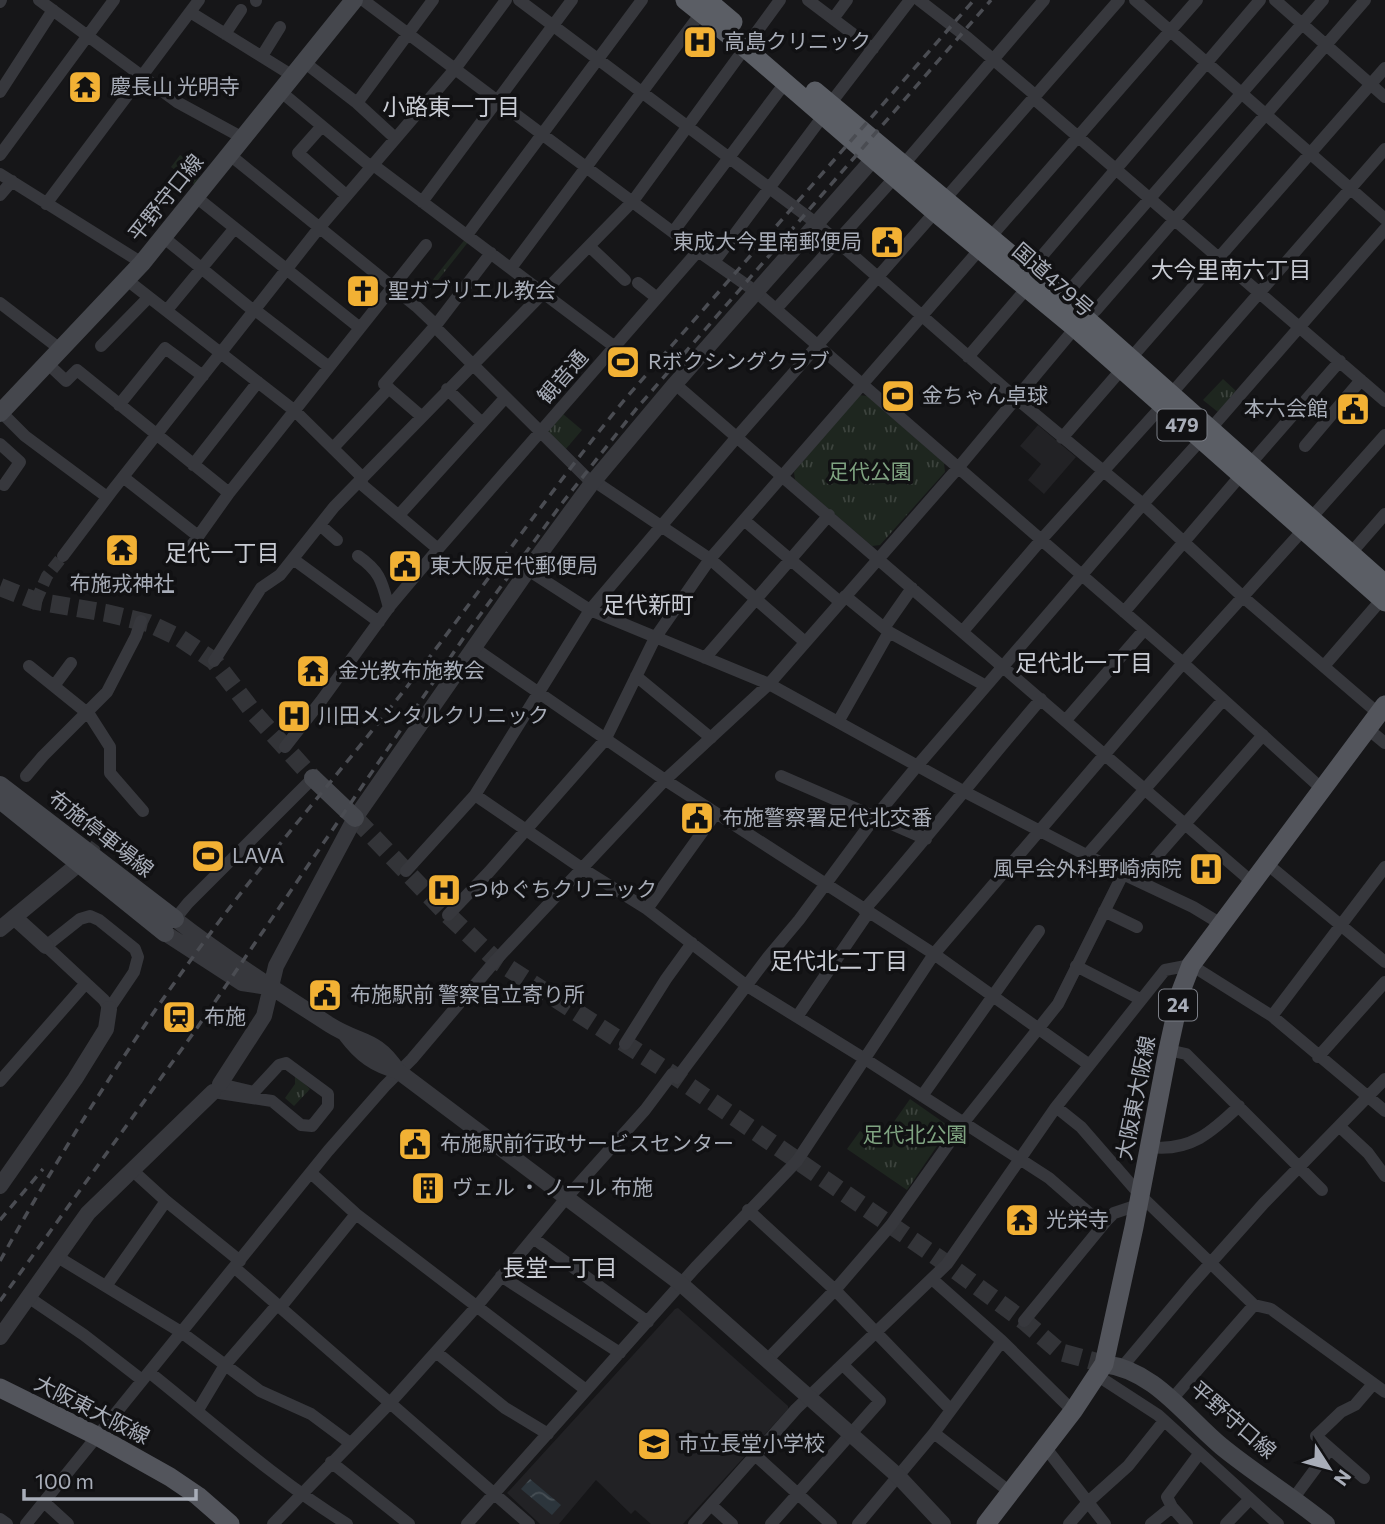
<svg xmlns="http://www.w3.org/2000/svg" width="1385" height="1524" font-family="Commissioner,'Noto Sans JP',sans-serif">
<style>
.built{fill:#222225}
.grass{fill:url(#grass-tufts)}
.water{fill:url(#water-waves)}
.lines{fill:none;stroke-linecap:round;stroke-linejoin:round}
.minor-tunnel{stroke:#333438;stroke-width:12;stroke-dasharray:12 6;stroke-linecap:butt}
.secondary-tunnel{stroke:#333438;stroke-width:18;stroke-dasharray:18 9;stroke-linecap:butt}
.minor{stroke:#37383d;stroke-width:12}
.tertiary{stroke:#37383d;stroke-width:16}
.secondary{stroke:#45474d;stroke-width:18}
.primary{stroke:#53555c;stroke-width:19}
.trunk{stroke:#5b5e65;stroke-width:19}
.rail{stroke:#4a4c52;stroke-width:3.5;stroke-dasharray:9 7;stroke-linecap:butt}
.labels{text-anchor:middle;stroke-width:7;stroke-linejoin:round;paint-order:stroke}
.shield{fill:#111113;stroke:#7b7e86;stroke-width:2}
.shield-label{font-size:19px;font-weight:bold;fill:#a8adb8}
.poi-label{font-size:21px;fill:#a8adb8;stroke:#111113;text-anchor:start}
.street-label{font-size:21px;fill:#a8adb8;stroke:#111113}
.park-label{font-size:21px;fill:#7fa381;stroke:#111113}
.neighbourhood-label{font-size:23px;fill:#c9ccd4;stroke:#111113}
</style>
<defs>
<pattern id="grass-tufts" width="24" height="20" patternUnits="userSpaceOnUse" patternTransform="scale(1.75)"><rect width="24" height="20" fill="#1e261f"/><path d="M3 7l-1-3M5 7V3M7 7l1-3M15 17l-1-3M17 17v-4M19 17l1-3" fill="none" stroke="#3c433d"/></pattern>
<pattern id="water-waves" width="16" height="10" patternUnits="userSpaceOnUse" patternTransform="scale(1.75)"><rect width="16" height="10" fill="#2c353c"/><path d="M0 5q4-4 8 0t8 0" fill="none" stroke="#485056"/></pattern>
</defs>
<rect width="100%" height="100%" fill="#161618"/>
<path class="built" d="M1038 425 1076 457 1044 494 1028 480 1041 464 1020 446Z
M678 1308 788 1406V1409L683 1524H651L635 1510 631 1514 596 1480 559 1524H540L507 1493 675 1309Z"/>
<path class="grass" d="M180 155 197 166 193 172 203 180 198 187 171 167Z
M466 238 469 241 419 304 416 301Z
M1223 379 1236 391 1218 412 1203 400Z
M858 395 868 396 944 463 945 472 880 545 872 546 795 480 794 472Z
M563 414 582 430 565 450 546 434Z
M295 1075 310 1089 294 1106 285 1098 295 1084Z
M910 1099 950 1127 907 1190 847 1149 860 1131 879 1143Z"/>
<path class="water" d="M530 1479 561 1505 552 1515 521 1489Z"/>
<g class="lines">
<path class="minor-tunnel" d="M36 601 47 576 63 556
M89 854 102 837"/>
<path class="secondary-tunnel" d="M0 587 36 601 106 613 148 623 180 638 214 661 254 713 313 778
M355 818 448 915 496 960 672 1074 947 1264 1024 1321 1060 1352 1104 1364"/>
<path class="minor" d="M39 0 177 102 243 138
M363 0 698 251 755 291 1183 663 1322 789
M519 0 816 223 1017 399 1143 504 1243 597 1379 714
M808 0 873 49
M919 0 968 38 1035 95
M1135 0 1385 219
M1275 0 1385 97
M256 1V0
M0 2 1 0
M190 12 293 76
M833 19 847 0
M225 34 241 10
M262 56 280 27
M304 62 357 103 395 138
M280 91 370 166
M0 92 53 10
M1033 98 1385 401
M357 103 433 0
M830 104 910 0
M322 126 298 153 346 195
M0 155 114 0
M230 155 416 306 436 325 491 253
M372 164 615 347
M904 164 1044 0
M0 174 142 263
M0 195 12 181
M196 197 360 328
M945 199 1119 0
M422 202 572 0
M46 204 199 0
M673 232 785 83
M467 235 642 0
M163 237 254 311
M589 246 625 280
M714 262 823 116
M511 268 701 13
M1030 270 1260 0
M127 280 295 411 363 478 360 483 438 549
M638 283 657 298
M1063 298 1323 0
M0 303 60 349
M776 309 896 176
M167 310 234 229
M255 310 329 367
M435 327 592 483
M101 346 149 297
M968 357 1027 288
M1131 358 1385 68
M47 363 66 381 77 370 229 493
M675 384 1252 882
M447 389 482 423
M1171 394 1385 149
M119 405 165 348 203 376
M1 412 25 436 107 497
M421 416 384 384 436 325
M1062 438 1121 370
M0 444 20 462 4 485
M1305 446 1361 380
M333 448 389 388
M1250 464 1340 361
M193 465 258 382
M123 477 198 536
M594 481 710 559 805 642
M399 515 505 398
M1311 518 1385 435
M744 520 840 602
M320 525 337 540
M192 545 229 493 426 245
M1351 553 1385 514
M63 556 112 491 319 228 455 69 506 0
M358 556C381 572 382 582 389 608
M293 559 379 622
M528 570 590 610 769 684 963 791 1123 874 1193 907 1221 924
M845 596 889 632 986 686
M1124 612 1241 475
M884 628 912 588
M963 631 1041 540 1162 406
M474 648 665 780 934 954 1088 1064
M705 658 829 515
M214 661 261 588 280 575 334 507 633 201 780 0
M29 666 86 712
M1324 666 1382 599
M636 676 711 738
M54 686 71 663
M87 711 110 747V773L143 811
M1066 720 1144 630
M838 722 889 632
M1368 729 1385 743
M285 747 321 701 390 606 438 549 698 251
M26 776 43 756 107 692 136 636 141 621
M781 776 926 839
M475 795 583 869 647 909 747 986 865 1059 1049 1178 1103 1225
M1088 854 1223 700
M1266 863 1385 962
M406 871 475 795 590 610 736 438 935 212
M1136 880 1263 735
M647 909 716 813
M864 910C925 841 981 769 1041 699
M1104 911 1137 927
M448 915 489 872 605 740 655 638 710 559 1197 0
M90 916 99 920 135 949 138 957 134 972 109 1009 104 1000 46 946 80 919Z
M175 919 188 903 313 778
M1076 966 1140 999
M1272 1016 1385 867
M797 1017 868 913
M625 1044 666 979 692 943
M1168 1050 1186 1054 1322 1190
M1318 1057 1385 982
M286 1063 328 1094V1106L312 1126 301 1125 272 1101 213 1092 220 1084 254 1092 279 1065Z
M677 1078 768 957 799 920 876 816 918 765 1143 504 1200 441 1385 229
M0 1081 86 983
M922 1096 1039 931
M1056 1107 1081 1127 1141 1196 1254 1305 1271 1309 1385 1392
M1339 1126 1368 1153 1385 1176
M1150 1147C1190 1152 1212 1132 1239 1106
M132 1170 166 1201 240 1261
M311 1173 356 1214 586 1390
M748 1210 835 1290 951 1410
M533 1238 648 1322
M56 1256 181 1332 260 1391 311 1414 350 1443
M235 1268 529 1524
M501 1276 620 1353
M932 1279 1002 1341 1073 1411
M106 1286 166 1201
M28 1297 84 1335 142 1380
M280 1308 356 1214
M1024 1321 1107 1220 1114 1213 1138 1205
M436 1352 505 1408 548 1434
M767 1360 835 1290 891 1225 964 1122 1058 1004 1123 874
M1123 1366 1191 1285 1264 1203 1385 1079
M149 1372C214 1424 276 1480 347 1524
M1098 1376 1158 1415 1278 1524
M1173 1398 1254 1305
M198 1410 225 1365 277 1305
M934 1433 1010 1492
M1045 1447 1105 1524
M756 1456 831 1524
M331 1462 409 1524
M1364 1478 1316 1436 1341 1412 1355 1405 1373 1384
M1293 1499 1330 1449
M44 1502 68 1524
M711 1505 732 1524
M1172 1507 1187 1524
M0 1519 7 1524
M26 1524 328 1151 385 1086 412 1059 496 960 665 780 769 684 958 468 1075 328 1096 310 1365 0
M273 1524 390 1403 477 1306 567 1197 645 1110 672 1074
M467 1524 695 1268 797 1161 934 954 1183 663 1303 530
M694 1524 796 1409 947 1264 1056 1107 1165 970 1191 965 1272 1016 1385 1111
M771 1524 880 1401 843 1365
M858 1524 934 1433 1002 1341
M1069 1524 1088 1502 1128 1466 1164 1421
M1151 1524 1172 1507 1167 1497 1199 1454
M1226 1524 1250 1499"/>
<path class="tertiary" d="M14 917 46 946
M175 919C224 957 277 991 330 1025 360 1044 376 1037 398 1071L680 1283 898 1476 943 1524
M0 929 87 857
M165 933 242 983 268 987
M346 1035C361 1055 375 1065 398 1071
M220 1084 264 1016 276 966 355 818 528 570 592 483 675 384 874 158
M0 1186 75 1079 106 1029 109 1009
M0 1337 88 1213 213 1092"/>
<path class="secondary" d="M0 413 142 263 354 0
M313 778 355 818
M0 785 175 919
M0 800 165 933
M1104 1364C1154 1370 1184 1415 1221 1446 1255 1474 1292 1496 1326 1524"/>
<path class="primary" d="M0 1388 97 1436 170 1477 198 1496 230 1524
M986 1524 1073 1411 1104 1364 1134 1227 1168 1050 1181 991 1191 965 1385 705"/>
<path class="trunk" d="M685 0 744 47 935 212 1075 328 1385 602
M707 0 733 22
M815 91 1063 298 1385 584"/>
<path class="rail" d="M0 1220 43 1169
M0 1261C66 1142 139 1028 221 919 281 840 345 766 406 688 480 592 549 492 626 398L974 0
M0 1301 197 1028 469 630 563 502 637 408 991 0"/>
</g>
<defs>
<g id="hospital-square" transform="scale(1.75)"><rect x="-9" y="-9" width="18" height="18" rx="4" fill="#f2b134" stroke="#111113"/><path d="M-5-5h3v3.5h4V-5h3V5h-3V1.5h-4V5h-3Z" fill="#111"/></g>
<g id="temple-square" transform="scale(1.75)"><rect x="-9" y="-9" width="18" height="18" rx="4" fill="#f2b134" stroke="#111113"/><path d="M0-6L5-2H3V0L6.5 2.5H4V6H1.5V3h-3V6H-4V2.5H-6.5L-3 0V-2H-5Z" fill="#111"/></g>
<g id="civic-square" transform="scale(1.75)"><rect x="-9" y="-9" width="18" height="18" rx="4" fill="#f2b134" stroke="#111113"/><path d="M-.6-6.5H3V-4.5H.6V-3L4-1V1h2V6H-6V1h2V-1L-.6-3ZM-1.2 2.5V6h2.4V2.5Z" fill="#111"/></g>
<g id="church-square" transform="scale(1.75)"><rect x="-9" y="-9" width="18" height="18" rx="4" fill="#f2b134" stroke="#111113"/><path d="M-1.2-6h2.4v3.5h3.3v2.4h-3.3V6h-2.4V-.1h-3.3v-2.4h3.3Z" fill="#111"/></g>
<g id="stadium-square" transform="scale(1.75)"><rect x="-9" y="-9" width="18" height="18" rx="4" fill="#f2b134" stroke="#111113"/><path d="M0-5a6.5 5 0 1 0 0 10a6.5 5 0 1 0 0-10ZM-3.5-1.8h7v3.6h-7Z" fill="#111"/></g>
<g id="station-square" transform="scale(1.75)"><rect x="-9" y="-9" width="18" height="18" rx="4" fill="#f2b134" stroke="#111113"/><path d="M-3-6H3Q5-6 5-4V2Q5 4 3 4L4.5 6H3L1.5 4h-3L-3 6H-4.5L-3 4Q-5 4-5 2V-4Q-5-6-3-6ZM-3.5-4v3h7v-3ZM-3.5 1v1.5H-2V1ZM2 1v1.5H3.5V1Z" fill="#111"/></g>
<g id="building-square" transform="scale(1.75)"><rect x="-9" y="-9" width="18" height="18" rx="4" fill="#f2b134" stroke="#111113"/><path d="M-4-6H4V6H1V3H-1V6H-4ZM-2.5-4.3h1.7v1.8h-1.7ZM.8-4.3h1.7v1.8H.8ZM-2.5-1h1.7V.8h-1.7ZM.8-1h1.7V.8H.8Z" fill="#111"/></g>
<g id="school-square" transform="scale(1.75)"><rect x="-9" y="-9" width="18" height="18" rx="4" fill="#f2b134" stroke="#111113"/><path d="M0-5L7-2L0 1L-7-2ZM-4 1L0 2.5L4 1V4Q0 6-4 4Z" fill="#111"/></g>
</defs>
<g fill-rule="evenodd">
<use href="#hospital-square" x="700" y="42"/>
<use href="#temple-square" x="85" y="87"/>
<use href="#civic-square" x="887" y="242"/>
<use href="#church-square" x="363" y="291"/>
<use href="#stadium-square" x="623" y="362"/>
<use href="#stadium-square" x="898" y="396"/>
<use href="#civic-square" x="1353" y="409"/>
<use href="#temple-square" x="122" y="550"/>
<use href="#civic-square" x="405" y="566"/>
<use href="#temple-square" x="313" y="671"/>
<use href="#hospital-square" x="294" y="716"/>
<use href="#civic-square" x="697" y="818"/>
<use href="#stadium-square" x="208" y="856"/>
<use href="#hospital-square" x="1206" y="869"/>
<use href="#hospital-square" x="444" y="890"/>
<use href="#civic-square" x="325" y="995"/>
<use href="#station-square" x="179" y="1017"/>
<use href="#civic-square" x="415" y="1144"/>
<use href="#building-square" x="428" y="1188"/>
<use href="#temple-square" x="1022" y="1220"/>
<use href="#school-square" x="654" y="1444"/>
</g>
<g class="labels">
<g class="shield">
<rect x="1157.5" y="409.5" width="49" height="31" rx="5"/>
<rect x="1159" y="989.5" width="38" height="31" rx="5"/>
</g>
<g class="shield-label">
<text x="1182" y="432">479</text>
<text x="1178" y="1012">24</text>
</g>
<g class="poi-label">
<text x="724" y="49">高島クリニック</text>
<text x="110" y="94">慶長山 光明寺</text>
<text x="862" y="249" text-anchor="end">東成大今里南郵便局</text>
<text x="388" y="298">聖ガブリエル教会</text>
<text x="648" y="369">Rボクシングクラブ</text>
<text x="922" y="403">金ちゃん卓球</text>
<text x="1328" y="416" text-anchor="end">本六会館</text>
<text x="430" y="573">東大阪足代郵便局</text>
<text x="122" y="591" text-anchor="middle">布施戎神社</text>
<text x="338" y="678">金光教布施教会</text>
<text x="318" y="723">川田メンタルクリニック</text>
<text x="722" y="825">布施警察署足代北交番</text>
<text x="232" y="863">LAVA</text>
<text x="1182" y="876" text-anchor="end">風早会外科野崎病院</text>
<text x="468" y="897">つゆぐちクリニック</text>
<text x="350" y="1002">布施駅前 警察官立寄り所</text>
<text x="204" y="1024">布施</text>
<text x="440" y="1151">布施駅前行政サービスセンター</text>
<text x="452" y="1195">ヴェル ・ ノール 布施</text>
<text x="1046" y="1227">光栄寺</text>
<text x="678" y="1451">市立長堂小学校</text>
</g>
<g class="street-label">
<text transform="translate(166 198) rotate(-51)" y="7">平野守口線</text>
<text transform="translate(1053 280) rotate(41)" y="7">国道479号</text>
<text transform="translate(563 377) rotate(-49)" y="7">観音通</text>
<text transform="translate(101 834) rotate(38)" y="7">布施停車場線</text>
<text transform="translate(1136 1098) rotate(-79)" y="7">大阪東大阪線</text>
<text transform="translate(92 1410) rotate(27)" y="7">大阪東大阪線</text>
<text transform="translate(1233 1420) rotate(41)" y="7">平野守口線</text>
</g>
<g class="park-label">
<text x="870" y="479">足代公園</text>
<text x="915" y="1142">足代北公園</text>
</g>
<g class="neighbourhood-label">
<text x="451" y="115">小路東一丁目</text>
<text x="1231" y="278">大今里南六丁目</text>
<text x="222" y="561">足代一丁目</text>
<text x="648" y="613">足代新町</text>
<text x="1084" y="671">足代北一丁目</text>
<text x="839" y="969">足代北二丁目</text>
<text x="560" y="1276">長堂一丁目</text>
</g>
</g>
<g transform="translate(1329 1468) rotate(126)" stroke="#111113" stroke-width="5" paint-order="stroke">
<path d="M0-5L12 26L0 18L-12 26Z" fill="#a8adb8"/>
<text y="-10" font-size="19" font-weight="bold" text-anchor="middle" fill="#a8adb8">N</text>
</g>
<path d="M24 1489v10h172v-10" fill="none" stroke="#a8adb8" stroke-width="3.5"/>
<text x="35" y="1489" font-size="21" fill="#a8adb8" stroke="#111113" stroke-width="5" paint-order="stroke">100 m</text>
</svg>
